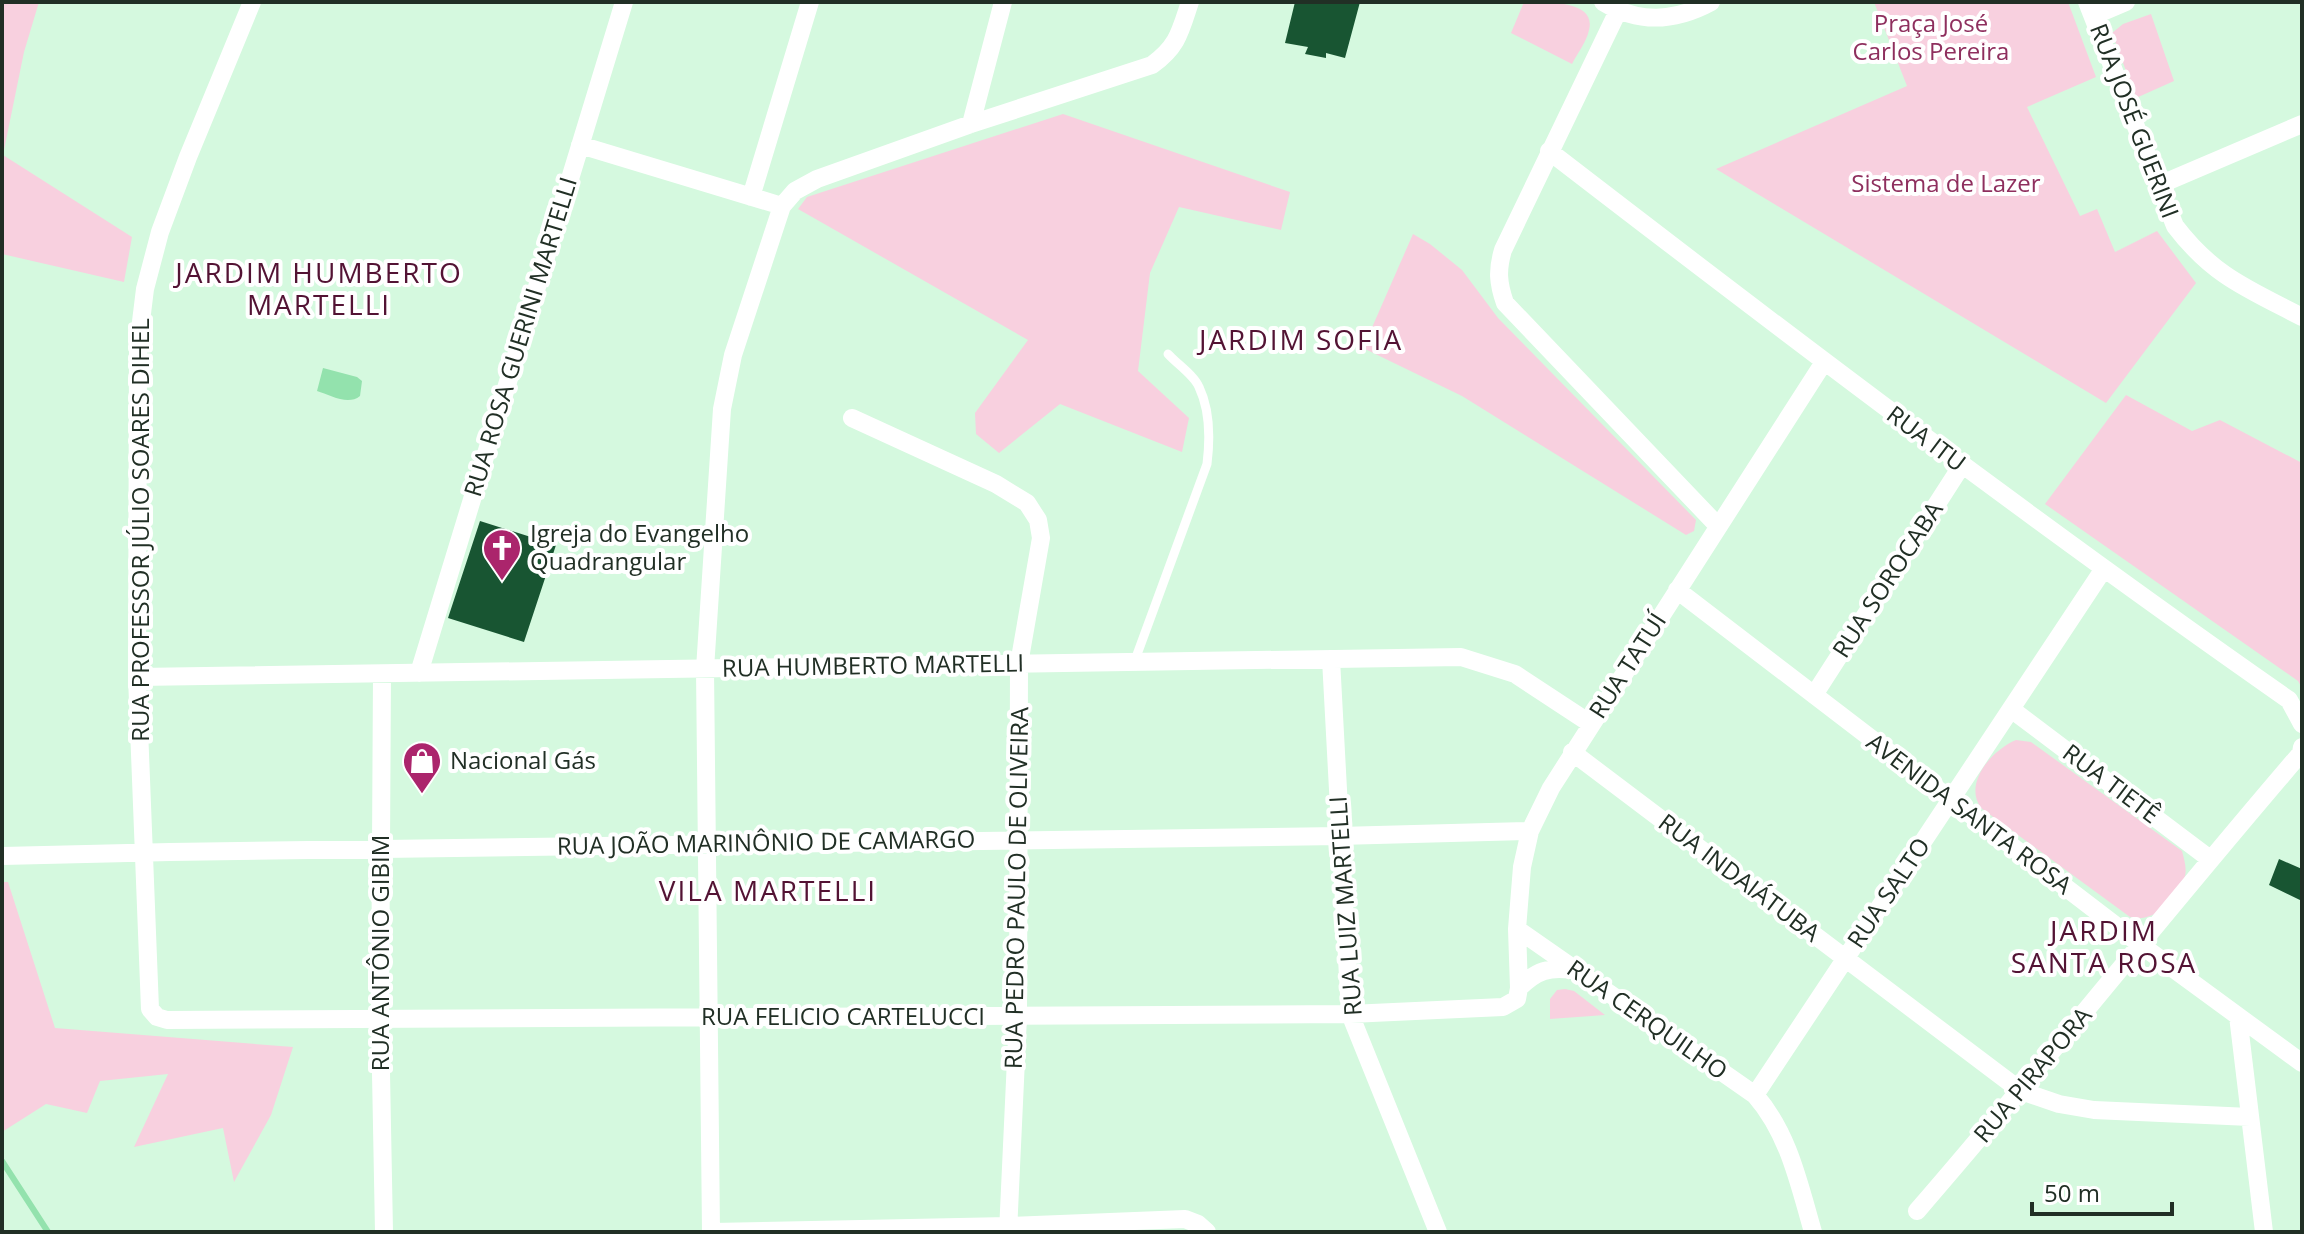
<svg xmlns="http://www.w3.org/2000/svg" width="2304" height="1234" font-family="'Open Sans',sans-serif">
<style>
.green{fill:#f8d0df}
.water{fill:#93e2ad}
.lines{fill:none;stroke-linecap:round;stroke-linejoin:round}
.stream{stroke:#93e2ad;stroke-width:6}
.building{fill:#185532}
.lane{stroke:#fff;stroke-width:9}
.street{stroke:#fff;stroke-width:18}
.labels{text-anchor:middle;stroke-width:8;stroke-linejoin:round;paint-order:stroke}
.park-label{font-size:24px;fill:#8e2f5e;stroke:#fff}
.street-label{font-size:24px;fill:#212f25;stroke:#fff}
.poi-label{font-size:24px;fill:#212f25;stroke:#fff;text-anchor:start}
.quarter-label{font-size:28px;letter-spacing:2px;fill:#531334;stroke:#fff}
</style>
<rect width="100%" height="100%" fill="#d5f9df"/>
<path class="green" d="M2 2H39L24 52 3 155 132 237 124 282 2 254Z
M1524 2C1546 2 1597 0 1589 30 1587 41 1577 54 1572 64L1511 33Z
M1874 2H2068L2096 77 2027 107 2080 216 2097 209 2115 252 2157 231 2196 283 2106 403 1716 169 1907 86Z
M2151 14 2174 81 2136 98 2112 33 2123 24Z
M1063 114 1290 192 1281 230 1179 207 1150 273 1138 371 1189 418 1182 452 1060 404 999 453 976 434 975 413 1028 340 798 209 807 197Z
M1413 234 1430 244 1462 270 1498 318 1696 520 1694 531 1686 535 1462 396 1363 348Z
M2126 395 2192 431 2220 420 2302 463V688L2298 681 2045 504Z
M2016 740 2031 742 2182 851C2184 859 2187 868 2185 876 2180 899 2153 924 2130 917L1981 808C1963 783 1992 750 2016 740Z
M2 882H8L55 1028 293 1047 271 1115 234 1182 223 1128 134 1147 168 1074 100 1081 87 1113 46 1104 2 1132Z
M1565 989 1574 991 1605 1015 1550 1019V999L1557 990Z"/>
<path class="water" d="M323 368 357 377 362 381 360 396C348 406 330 395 317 391Z"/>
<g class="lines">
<path class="stream" d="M2 1161 48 1232"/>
</g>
<path class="building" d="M1295 2H1360L1345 58 1326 53V58L1305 54 1308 47 1285 43Z
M480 521 556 545 524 642 448 618Z
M2279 859 2302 869V901L2269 885Z"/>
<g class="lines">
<path class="lane" d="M1135 660 1207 464C1210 440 1210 410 1199 387 1194 375 1177 364 1168 354"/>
<path class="street" d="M252 2 188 157 160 232 145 289 138 346 137 677 150 1009 157 1017 167 1020 1350 1014 1503 1007 1517 999 1519 988 1517 929 1522 867 1530 831 1551 788 1824 362
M1603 2C1639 24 1674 22 1711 2
M2087 2 2175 226C2213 276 2248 289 2302 317
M1618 11 1503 250C1497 270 1498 283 1505 303L1718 526
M2093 16 2126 2
M971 124 1003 2
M580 145 782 206
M1549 151C1793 339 2037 524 2289 700L2302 724
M2159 185 2302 124
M751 197 810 2
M852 418 996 484 1027 503 1038 520 1041 538 1019 664 1018 1016 1008 1232
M1677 590 2141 945 2302 1063
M1331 659 1350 1014 1438 1232
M419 673 624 2
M382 675 380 1020 384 1232
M137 677 1461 657 1515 674 1591 724
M1814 695 1962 465
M2011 709 2210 859
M1572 752 2021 1091 2059 1104 2094 1110 2250 1117
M2 856 170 852 1339 836 1530 831
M1517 929 1755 1095C1789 1134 1799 1184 1813 1232
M1519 988C1537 970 1549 967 1573 970
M2238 1016 2264 1232
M1755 1095 2103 570
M1917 1211C2048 1060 2171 904 2301 753L2302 747
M711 1232 705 669 722 409 733 355 782 206 795 191 817 179 971 124 1152 65C1178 46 1180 32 1190 2
M712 1232 1008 1226 1185 1219 1198 1224 1207 1232"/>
</g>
<defs>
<g id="church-pin" transform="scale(2)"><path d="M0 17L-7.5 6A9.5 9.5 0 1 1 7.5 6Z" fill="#ab256c" stroke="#fff"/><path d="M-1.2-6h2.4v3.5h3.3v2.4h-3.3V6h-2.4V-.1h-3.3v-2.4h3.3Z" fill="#fff"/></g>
<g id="shop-pin" transform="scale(2)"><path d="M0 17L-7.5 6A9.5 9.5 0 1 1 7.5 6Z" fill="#ab256c" stroke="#fff"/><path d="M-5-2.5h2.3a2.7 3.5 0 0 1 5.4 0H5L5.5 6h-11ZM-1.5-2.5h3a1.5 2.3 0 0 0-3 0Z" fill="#fff"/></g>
</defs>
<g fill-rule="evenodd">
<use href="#church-pin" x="502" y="548"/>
<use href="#shop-pin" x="422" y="761"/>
</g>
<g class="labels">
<g class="park-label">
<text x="1931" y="32">Praça José<tspan x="1931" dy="28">Carlos Pereira</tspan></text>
<text x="1946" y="192">Sistema de Lazer</text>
</g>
<g class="street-label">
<text transform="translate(2134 121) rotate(69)" y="8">RUA JOSÉ GUERINI</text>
<text transform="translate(521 337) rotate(-73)" y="8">RUA ROSA GUERINI MARTELLI</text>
<text transform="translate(1926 439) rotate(37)" y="8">RUA ITU</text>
<text transform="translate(141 530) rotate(-90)" y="8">RUA PROFESSOR JÚLIO SOARES DIHEL</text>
<text transform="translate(1888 580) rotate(-57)" y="8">RUA SOROCABA</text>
<text transform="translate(873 666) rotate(-1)" y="8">RUA HUMBERTO MARTELLI</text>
<text transform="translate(1628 666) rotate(-57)" y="8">RUA TATUÍ</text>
<text transform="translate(2111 784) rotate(37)" y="8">RUA TIETÊ</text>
<text transform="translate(1969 814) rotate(37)" y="8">AVENIDA SANTA ROSA</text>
<text transform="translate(766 843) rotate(-1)" y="8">RUA JOÃO MARINÔNIO DE CAMARGO</text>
<text transform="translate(1739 878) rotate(37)" y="8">RUA INDAIÁTUBA</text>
<text transform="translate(1017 888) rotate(-89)" y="8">RUA PEDRO PAULO DE OLIVEIRA</text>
<text transform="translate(1889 893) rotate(-56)" y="8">RUA SALTO</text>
<text transform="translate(1346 906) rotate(-94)" y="8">RUA LUIZ MARTELLI</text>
<text transform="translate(381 953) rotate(-90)" y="8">RUA ANTÔNIO GIBIM</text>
<text x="843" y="1025">RUA FELICIO CARTELUCCI</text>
<text transform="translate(1647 1020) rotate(35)" y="8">RUA CERQUILHO</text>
<text transform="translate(2033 1075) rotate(-50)" y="8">RUA PIRAPORA</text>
</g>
<g class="poi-label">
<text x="530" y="542">Igreja do Evangelho<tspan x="530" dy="28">Quadrangular</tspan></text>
<text x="450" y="769">Nacional Gás</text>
</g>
<g class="quarter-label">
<text x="319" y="283">JARDIM HUMBERTO<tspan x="319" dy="32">MARTELLI</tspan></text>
<text x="1301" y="350">JARDIM SOFIA</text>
<text x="768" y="901">VILA MARTELLI</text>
<text x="2104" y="941">JARDIM<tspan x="2104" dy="32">SANTA ROSA</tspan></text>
</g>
</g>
<rect width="2304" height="1234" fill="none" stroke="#212f25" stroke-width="8"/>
<path d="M2032 1202v12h140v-12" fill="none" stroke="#212f25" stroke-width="4"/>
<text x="2044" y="1202" font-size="24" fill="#212f25" stroke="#ffffff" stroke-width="6" paint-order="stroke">50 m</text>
</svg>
